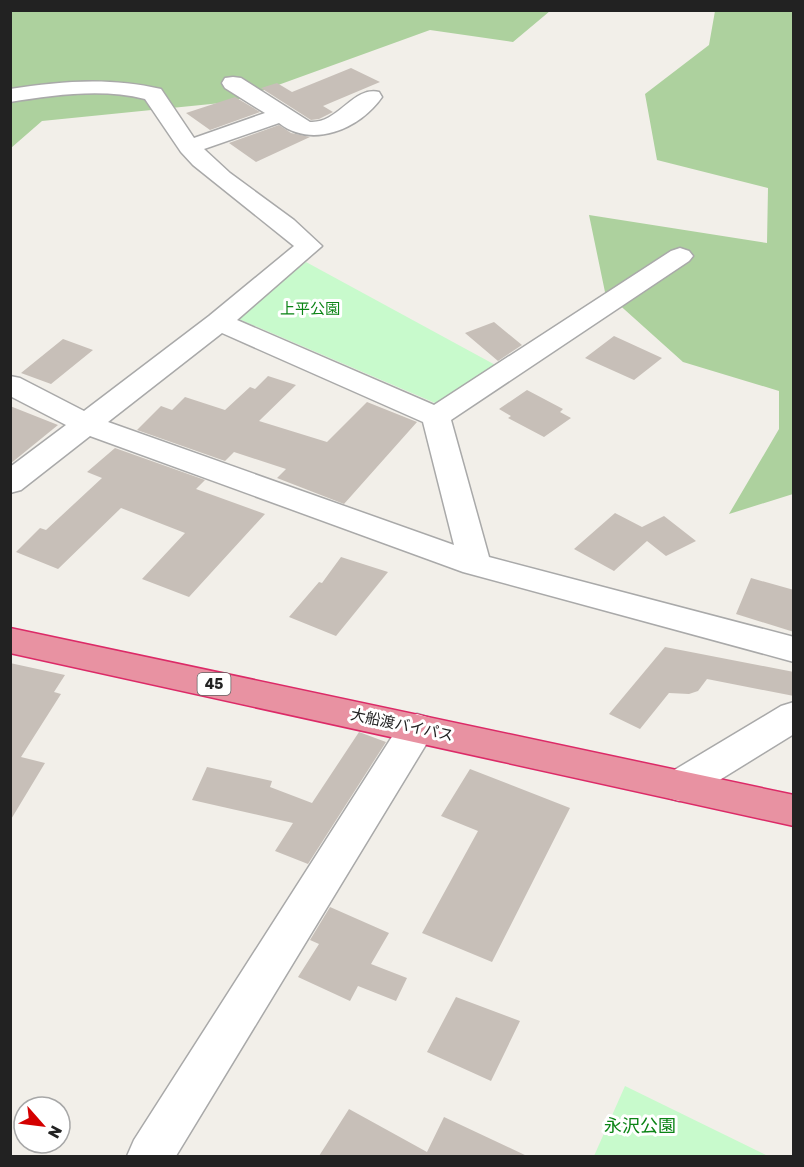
<svg xmlns="http://www.w3.org/2000/svg" width="804" height="1167" font-family="Rubik,'Noto Sans JP',sans-serif">
<style>
.forest{fill:#add19e}
.park{fill:#c8facc}
.building{fill:#c7bfb8}
.lines{fill:none;stroke-linecap:round;stroke-linejoin:round}
.street-casing{stroke:#a9a9a9;stroke-width:3}
.highway-casing{stroke:#dc2a67;stroke-width:3}
.street{fill:#fff;fill-rule:evenodd}
.highway{fill:#e892a2;fill-rule:evenodd}
.labels{text-anchor:middle;stroke-width:6;stroke-linejoin:round;paint-order:stroke}
.shield{fill:#fff;stroke:#646464;stroke-width:1.5}
.shield-label{font-size:14px;font-weight:bold;fill:#222}
.park-label{font-size:15px;fill:#0c8416;stroke:#fff}
.street-label{font-size:15px;fill:#222;stroke:#fff}
.near-park-label{font-size:18px;fill:#0c8416;stroke:#fff}
</style>
<rect width="100%" height="100%" fill="#f2efe9"/>
<path class="forest" d="M11 11H550L513 42 430 30 231 102 42 121 11 148Z
M715 11H793V494L729 514 779 429V391L683 362 605 292 589 215 767 243 768 188 657 160 645 94 709 45Z"/>
<path class="park" d="M306 262 499 367 442 406 234 317Z
M625 1086 768 1156H594Z"/>
<path class="building" d="M351 68 380 82 323 106 333 112 319 119 311 120 261 88 277 83 292 92Z
M235 97 260 112 210 130 186 113Z
M279 125 291 133 310 137 256 162 229 143Z
M494 322 522 345 498 361 465 333Z
M614 336 662 358 634 380 585 358Z
M63 339 93 350 51 384 21 373Z
M268 376 296 385 259 421 327 442 367 402 417 422 344 504 277 478 286 469 234 452 225 461 137 430 161 406 172 410 185 397 225 410 250 387 255 389Z
M527 390 563 409 560 412 571 418 544 437 508 418 511 416 499 409Z
M10 406 58 425 10 464Z
M115 448 205 480 196 489 265 514 189 597 142 579 185 533 121 508 58 569 16 552 40 528 46 530 102 478 87 472Z
M615 513 642 527 664 516 696 541 666 556 647 541 614 571 574 549Z
M341 557 388 572 336 636 289 617 319 582 322 583Z
M751 578 794 590V632L736 614Z
M665 647 794 672V696L707 679 698 691 689 694 669 693 640 729 609 714Z
M10 663 65 675 54 692 61 694 21 757 45 763 10 821Z
M359 732 386 742 308 864 275 851 293 823 192 800 207 767 272 781 270 787 312 803Z
M470 769 570 808 492 962 422 933 478 831 441 816Z
M330 907 389 933 371 964 407 978 396 1001 358 986 350 1001 298 977 319 944 310 940Z
M456 997 520 1021 491 1081 427 1052Z
M349 1109 427 1152 444 1117 527 1156H319Z"/>
<g class="lines">
<g class="street-casing">
<path id="street" d="M233 77 241 78 310 122C338 124 353 86 379 92L382 97C360 129 312 149 279 123L204 149 230 173 294 220 322 246 237 320 434 405 671 251 680 248 689 251 693 256 689 261 451 420 489 557 794 637V662L463 572 90 436 21 490 10 493V467L66 425 10 396V376L20 378 84 411 209 316 294 246 193 165 181 152 145 99C102 88 54 95 10 102V89C61 81 110 77 161 89L194 138 265 113 225 88 222 83 225 78ZM222 333 423 422 454 545 108 422Z
M794 702V734L692 797 679 801 666 797 660 786 666 775 781 706Z
M417 714 430 718 435 728 430 738 176 1156H127L134 1140 404 718Z"/>
</g>
<g class="highway-casing">
<path id="highway" d="M10 628 794 795V826L10 653Z"/>
</g>
<use href="#street" class="street"/>
<use href="#highway" class="highway"/>
</g>
<g class="labels">
<rect class="shield" x="197.5" y="673" width="33" height="22" rx="4.5"/>
<g class="shield-label">
<text x="214" y="689">45</text>
</g>
<g class="park-label">
<text x="310" y="314">上平公園</text>
</g>
<g class="street-label">
<text transform="translate(402 725) rotate(12)" y="5">大船渡バイパス</text>
</g>
<g class="near-park-label">
<text x="640" y="1132">永沢公園</text>
</g>
</g>
<rect width="804" height="1167" fill="none" stroke="#222222" stroke-width="24"/>
<g transform="translate(42 1125) rotate(118)"><circle r="28" fill="#ffffff" stroke="#a7a7a7" stroke-width="1.5"/>
<path d="M0-4.5L10 22L0 15L-10 22Z" fill="#d40000"/>
<text y="-9" font-size="16" font-weight="bold" text-anchor="middle" fill="#222222">N</text>
</g>
</svg>
